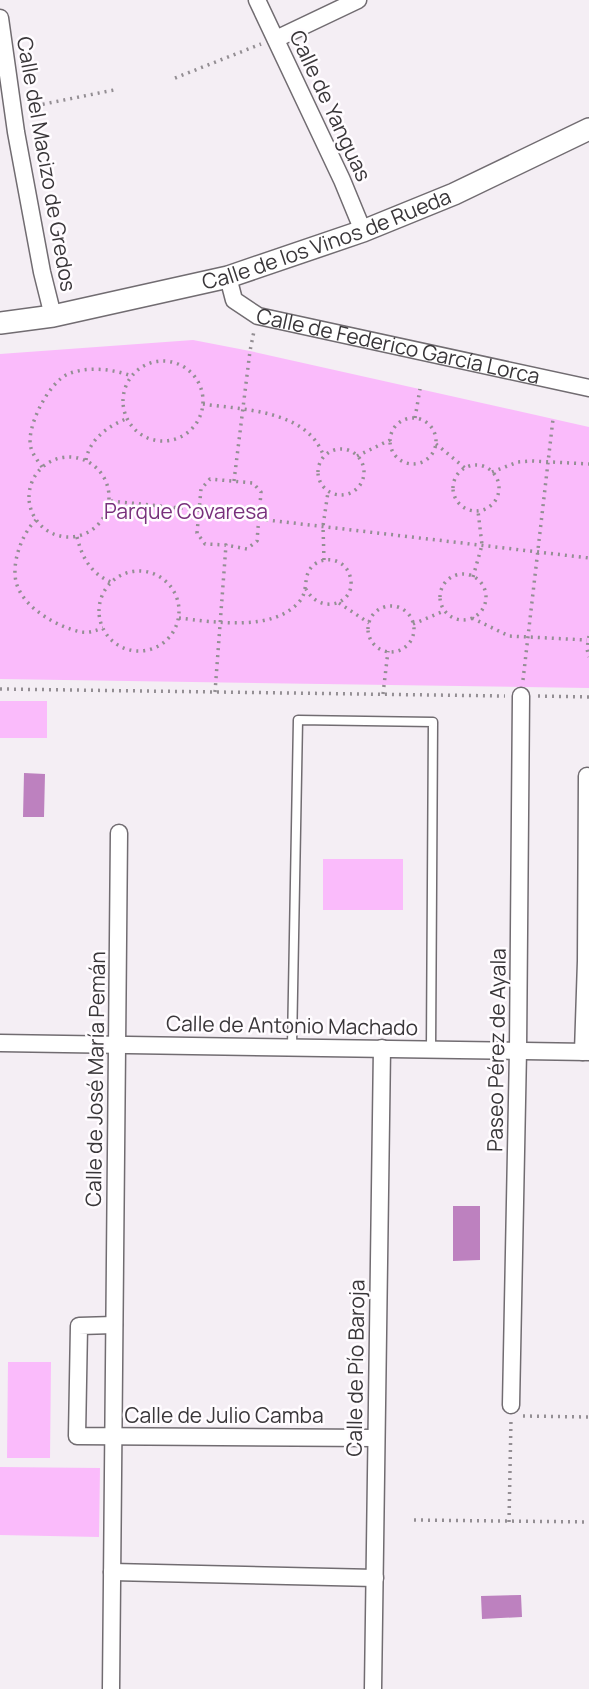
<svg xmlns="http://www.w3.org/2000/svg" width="589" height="1689" font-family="Manrope,sans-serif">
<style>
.green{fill:#fabbfb}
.water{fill:#bd81bf}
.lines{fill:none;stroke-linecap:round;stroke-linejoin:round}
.lane-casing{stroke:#716c71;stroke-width:11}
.street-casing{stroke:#716c71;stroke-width:19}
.secondary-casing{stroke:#716c71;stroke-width:24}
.path{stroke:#938e93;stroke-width:3.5;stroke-dasharray:2 5;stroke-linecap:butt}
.lane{stroke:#fff;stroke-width:8}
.street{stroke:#fff;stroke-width:16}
.secondary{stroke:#fff;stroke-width:21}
.labels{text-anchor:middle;stroke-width:5;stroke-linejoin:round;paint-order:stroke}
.street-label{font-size:21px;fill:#393639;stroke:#fffcff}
.park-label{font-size:21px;fill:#78307c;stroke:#fffcff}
</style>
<rect width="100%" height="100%" fill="#f4eef4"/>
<path class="green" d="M193 340 250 351 589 427V688L0 679V354Z
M47 701V738H0V701Z
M323 859H403V910H323Z
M8 1362H51L50 1458H7Z
M0 1467 100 1468 99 1537 0 1535Z"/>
<path class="water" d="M24 773 45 774 44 817H23Z
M453 1206H480V1260L453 1261Z
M521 1595 522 1617 482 1619 481 1596Z"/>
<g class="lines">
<g class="lane-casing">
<path id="lane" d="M292 1046 298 720 433 722 431 1049"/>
</g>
<g class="street-casing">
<g id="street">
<path d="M257 0 342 180 363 231"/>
<path d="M0 18 16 132 42 272 53 316"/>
<path d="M276 39 358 0"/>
<path id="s1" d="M228 277 234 300 258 316 589 388"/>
<path d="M0 1043 589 1052"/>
<path d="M583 1052 586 961 587 776"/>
<path d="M114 1325 79 1326 77 1436 376 1438"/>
<path d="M511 1405 518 1050 521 696"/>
<path d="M112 1572 375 1578"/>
<path d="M111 1689 119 833"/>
<path d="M373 1689 382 1048"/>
</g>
</g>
<g class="secondary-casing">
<g id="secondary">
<path id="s2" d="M0 323 53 316 228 277 363 231 454 194 589 129"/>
</g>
</g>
<path class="path" d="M175 78 261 44
M29 107 114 90
M123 401a40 40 0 1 1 80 0a40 40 0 1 1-80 0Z
M203 404C245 410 308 410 324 457
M415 418 420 389
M390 441a23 23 0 1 1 46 0a23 23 0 1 1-46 0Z
M436 444 465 468
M318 472a23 23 0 1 1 46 0a23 23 0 1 1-46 0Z
M357 456 390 440
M29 497a40 40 0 1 1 80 0a40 40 0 1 1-80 0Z
M86 460C89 440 108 426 126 419
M453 488a23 23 0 1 1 46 0a23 23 0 1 1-46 0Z
M42 467C38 461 33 455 31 448 25 428 49 382 68 374 88 366 112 369 132 376
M492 472 518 462 532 461 589 464
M234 481 250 351 254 331
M111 501 199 510
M259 519 589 558
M36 520C22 533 10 565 17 585 25 609 58 627 81 632 89 633 95 631 103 628
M77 537C82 557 90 573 111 582
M324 560 323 526 328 492
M99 611a40 40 0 1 1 80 0a40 40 0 1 1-80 0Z
M440 597a23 23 0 1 1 46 0a23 23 0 1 1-46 0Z
M473 577 482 545 478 511
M339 603 369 623
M368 629a23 23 0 1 1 46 0a23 23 0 1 1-46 0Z
M179 618C214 622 273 632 299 602 310 590 301 574 315 564 328 555 346 561 350 576 358 604 320 616 306 589
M472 618 509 636 587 640
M413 624 444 611
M589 636 587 649 589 657
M523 680 553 419
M0 689 505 696
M215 692 226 545 205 544 197 533 201 489 210 479 253 483 261 492 257 541 247 549 226 545
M383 694 388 651
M538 696 589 697
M523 1416 589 1417
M414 1520 589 1522
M509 1522 511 1419"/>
<use href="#lane" class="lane"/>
<use href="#street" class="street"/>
<use href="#secondary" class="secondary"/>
</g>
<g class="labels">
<g class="street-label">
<text transform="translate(330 106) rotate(65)" y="7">Calle de Yanguas</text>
<text transform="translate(46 164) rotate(80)" y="7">Calle del Macizo de Gredos</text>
<text dy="7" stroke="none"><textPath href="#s2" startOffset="338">Calle de los Vinos de Rueda</textPath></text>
<text dy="7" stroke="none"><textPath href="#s1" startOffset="196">Calle de Federico García Lorca</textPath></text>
<text transform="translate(292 1026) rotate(1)" y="7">Calle de Antonio Machado</text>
<text transform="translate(497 1050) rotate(-89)" y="7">Paseo Pérez de Ayala</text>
<text transform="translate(96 1079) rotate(-89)" y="7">Calle de José María Pemán</text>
<text transform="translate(356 1368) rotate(-89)" y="7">Calle de Pío Baroja</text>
<text x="224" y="1423">Calle de Julio Camba</text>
</g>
<g class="park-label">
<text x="186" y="519">Parque Covaresa</text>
</g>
</g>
</svg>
